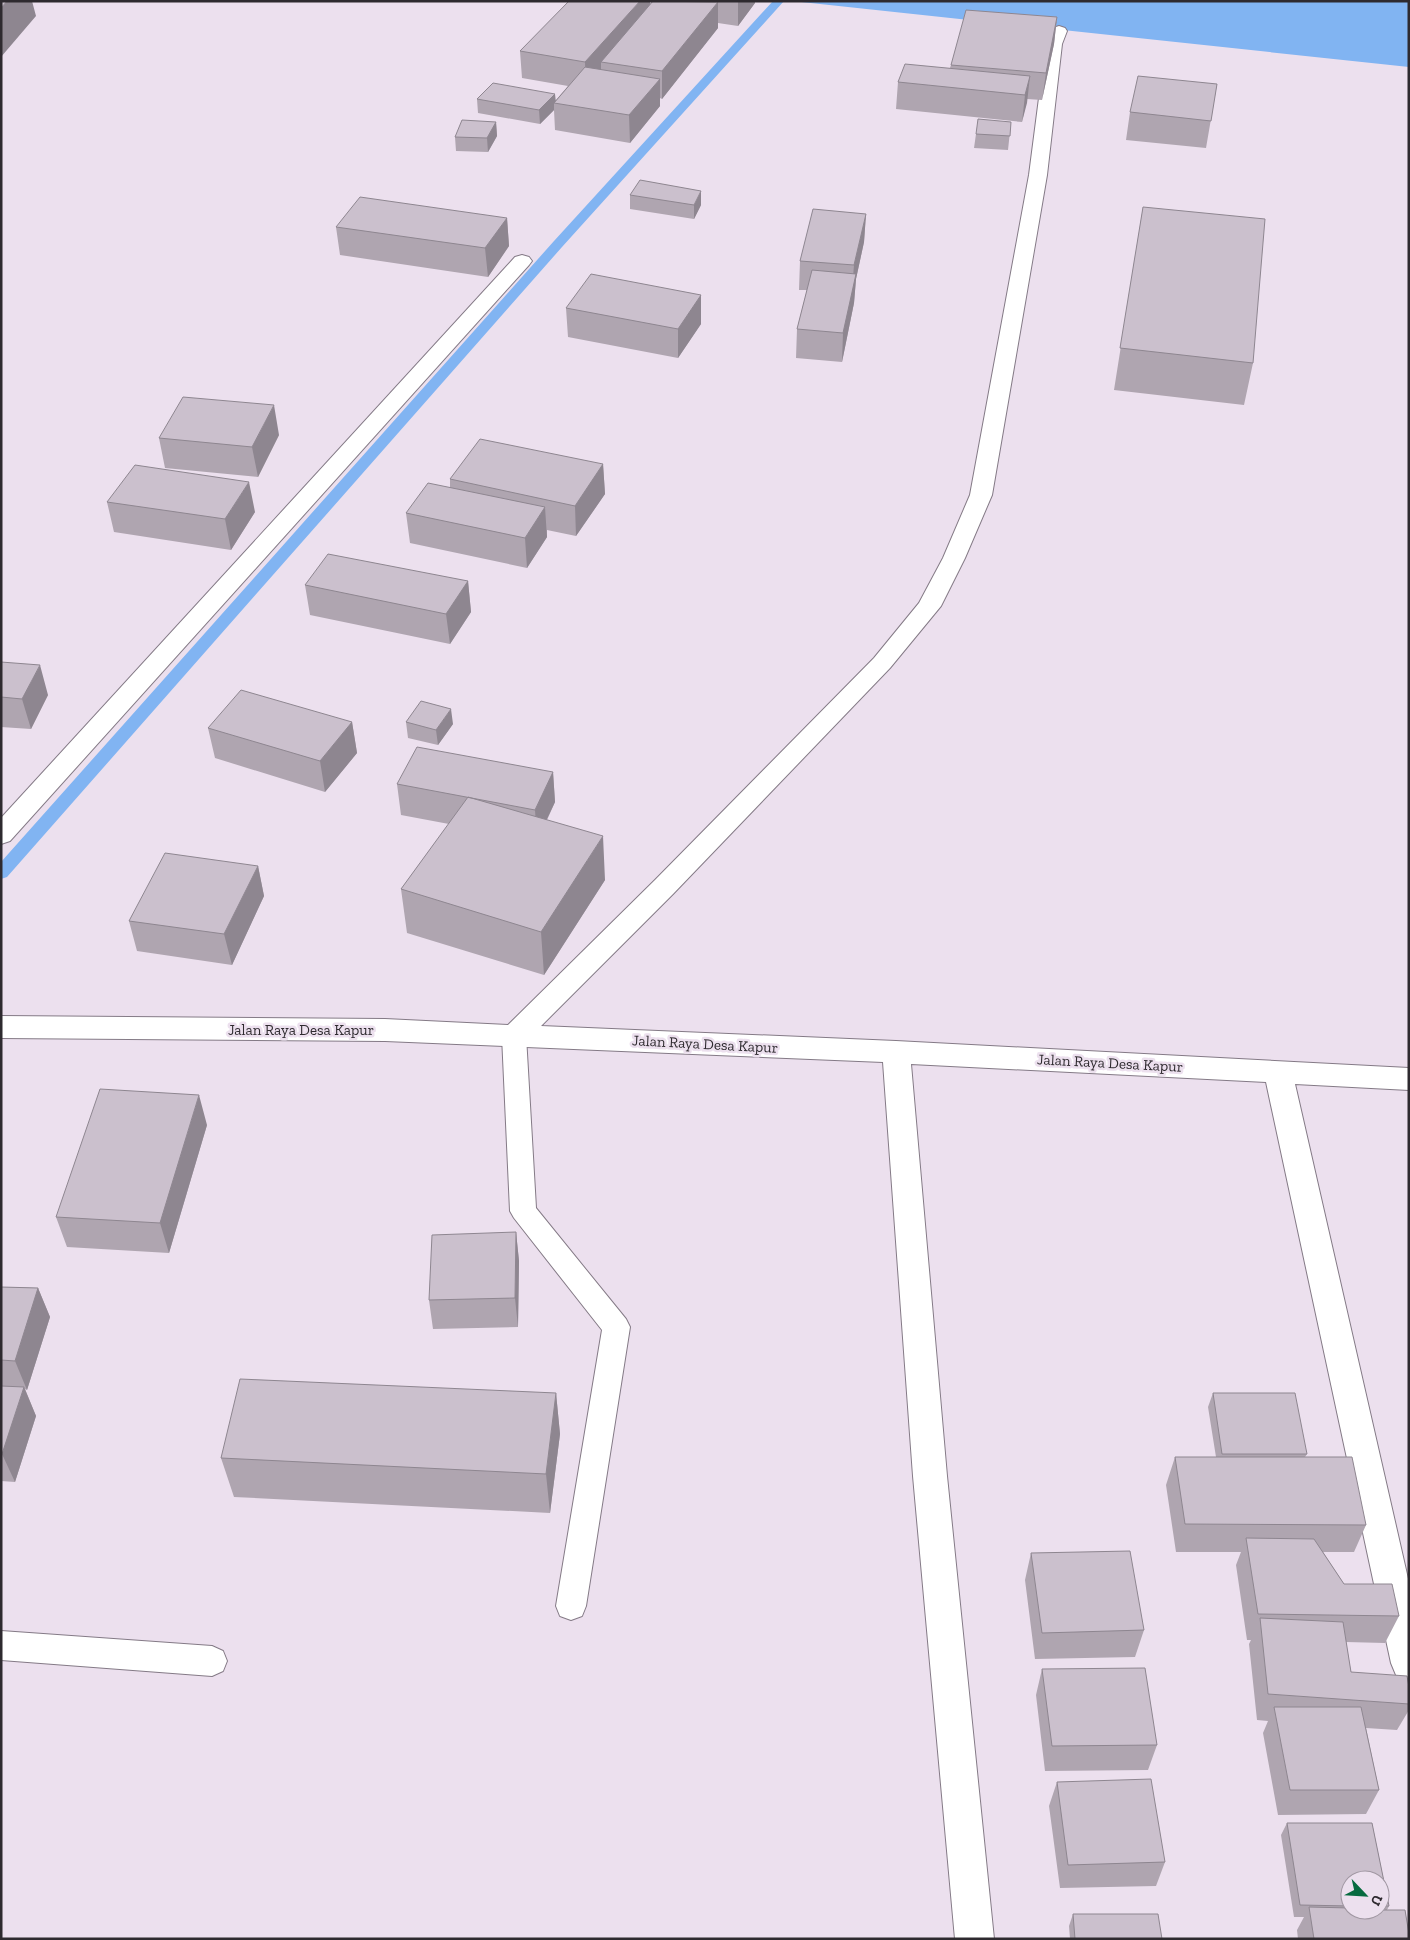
<svg xmlns="http://www.w3.org/2000/svg" width="1410" height="1940" font-family="'Zilla Slab',serif">
<style>
.water{fill:#81b4f2}
.lines{fill:none;stroke-linecap:round;stroke-linejoin:round}
.stream{fill:#81b4f2;fill-rule:evenodd}
.service-casing{stroke:#847a86;stroke-width:2}
.minor-casing{stroke:#847a86;stroke-width:2}
.service{fill:#fff;fill-rule:evenodd}
.minor{fill:#fff;fill-rule:evenodd}
.wall{fill:#afa5b0;fill-rule:evenodd}
.shaded-wall{fill:#8e8690}
.building{fill:#cbc0cd;stroke:#8e8690}
.labels{text-anchor:middle;stroke-width:5;stroke-linejoin:round;paint-order:stroke}
.street-label{font-size:15px;fill:#2e2a2f;stroke:#ece0ee}
</style>
<rect width="100%" height="100%" fill="#ece0ee"/>
<path class="water" d="M792 1H1409V67Z"/>
<g class="lines">
<path class="stream" d="M773 1H784L562 247 7 877 1 879V862L554 241Z"/>
<g class="service-casing">
<path id="service" d="M514 1027 523 1030 526 1036 536 1208 626 1319 630 1327 586 1606 582 1616 571 1620 560 1616 556 1606 602 1330 514 1218 510 1211 502 1036 505 1030Z
M1 1631 212 1646 223 1651 227 1661 223 1671 212 1676 1 1660Z"/>
</g>
<g class="minor-casing">
<path id="minor" d="M1059 26 1065 28 1067 31 1062 44 1047 175 992 495 965 558 941 606 890 668 673 894 541 1026 896 1041 1409 1068V1090L1295 1084 1409 1583V1680L1396 1675 1391 1663 1266 1082 911 1064 947 1476 994 1939H955L913 1476 883 1062 385 1041 1 1038V1016L385 1019 508 1025 655 880 874 658 919 603 943 558 970 495 1029 175 1046 44 1053 28Z
M522 255 529 257 532 261 529 265 10 841 1 844V818L515 257Z"/>
</g>
<use href="#service" class="service"/>
<use href="#minor" class="minor"/>
</g>
<path class="wall" d="M653 1H755V3L738 26 718 23V28L662 99 660 98V106L630 143 555 130 554 110 540 124 478 113 477 99 556 100 568 86 522 78 520 51 650 4Z
M1057 17 1054 44 1042 100 1027 99 1022 122 896 109 898 82 950 68 951 65Z
M1217 84 1206 148 1126 140 1130 112Z
M496 122 497 136 488 152 456 151 455 137Z
M1011 122 1008 150 974 148 976 134Z
M630 195 701 205 694 219 630 209Z
M1143 207 1253 363 1244 405 1114 390Z
M866 214 864 242 856 279 854 303 842 362 796 358 797 329 807 290H799L800 261Z
M507 218 509 246 488 277 340 255 336 227Z
M701 295V324L678 358 568 337 566 308Z
M279 435 258 477 165 468 159 438Z
M603 464 605 494 576 536 547 530V537L527 568 410 543 406 513 450 488V479Z
M107 502 255 512 231 550 114 532Z
M468 581 471 612 450 644 310 615 305 585Z
M1 662 48 695 31 729 1 727Z
M352 722 357 753 325 792 215 758 208 728Z
M406 722 453 724 438 745 408 738Z
M553 772 555 802 547 820 605 880 544 975 407 933 401 889 449 824 401 815 397 784Z
M258 866 264 896 232 965 137 951 129 921Z
M207 1125 169 1253 67 1247 56 1217Z
M516 1232 519 1261 518 1327 433 1329 429 1300Z
M1 1287 38 1288 50 1317 27 1390 25 1389 36 1416 15 1482 1 1481Z
M556 1393 560 1434 550 1513 234 1497 221 1458Z
M1213 1393 1307 1454 1305 1457 1366 1525 1354 1552H1323L1344 1584 1399 1616 1385 1643 1346 1642 1351 1672 1409 1687V1710L1397 1730 1366 1728 1379 1790 1366 1814 1278 1815 1263 1733 1268 1721 1257 1720 1249 1644 1251 1640H1247L1236 1565 1241 1552H1176L1166 1485 1175 1457H1216L1208 1407Z
M1031 1553 1144 1630 1135 1657 1035 1659 1025 1580Z
M1042 1669 1157 1745 1148 1770 1045 1771 1036 1695Z
M1057 1782 1165 1862 1156 1886 1060 1888 1049 1806Z
M1287 1823H1372L1389 1906 1387 1910H1405L1409 1934V1939H1298L1297 1930 1304 1917H1294L1281 1835ZM1350 1880H1380V1910H1350Z
M1073 1914 1162 1939H1070L1069 1926Z"/>
<path class="shaded-wall" d="M7 1H32L36 16 1 57V8Z
M640 1H650L651 17 601 62V72L586 89 585 62Z
M738 1H755V3L738 26Z
M718 2V28L662 99V71Z
M1057 17 1054 44 1042 100 1046 73Z
M1030 76 1027 103 1022 122 1025 95Z
M660 79V106L630 143 629 115Z
M555 94 556 103H554V110L540 124 539 110Z
M496 122 497 136 488 152 487 138Z
M701 191V205L694 219V205Z
M866 214 864 242 856 279 854 303 842 362 843 333 852 290 854 265Z
M507 218 509 246 488 277 485 248Z
M701 295V324L678 358V329Z
M274 405 279 435 258 477 252 447Z
M603 464 605 494 576 536 575 506Z
M249 482 255 512 231 550 225 519Z
M545 507 547 537 527 568 525 538Z
M468 581 471 612 450 644 446 614Z
M40 665 48 695 31 729 22 699Z
M451 709 453 724 438 745 436 730Z
M352 722 357 753 325 792 320 761Z
M553 772 555 802 537 840 535 810Z
M603 836 605 880 544 975 541 932Z
M258 866 264 896 232 965 224 934Z
M199 1095 207 1125 169 1253 160 1223Z
M516 1232 519 1261 518 1327 515 1298Z
M38 1288 50 1317 27 1390 15 1361Z
M24 1387 36 1416 15 1482 2 1454Z
M556 1393 560 1434 550 1513 546 1474Z"/>
<path class="building" d="M1 1H7L1 8Z
M569 1H640L585 62 520 51Z
M653 1 718 2 662 71 601 62Z
M966 10 1057 17 1046 73 951 65Z
M905 64 1030 76 1025 95 898 82Z
M585 67 660 79 629 115 554 103Z
M1138 76 1217 84 1211 121 1130 112Z
M493 83 555 94 539 110 477 99Z
M978 119 1011 122 1010 136 976 134Z
M462 120 496 122 487 138 455 137Z
M640 180 701 191 694 205 630 195Z
M360 197 507 218 485 248 336 227Z
M1143 207 1265 219 1253 363 1120 348Z
M813 209 866 214 854 265 800 261Z
M812 270 856 274 843 333 797 329Z
M591 274 701 295 678 329 566 308Z
M183 397 274 405 252 447 159 438Z
M480 439 603 464 575 506 450 479Z
M135 465 249 482 225 519 107 502Z
M428 483 545 507 525 538 406 513Z
M328 554 468 581 446 614 305 585Z
M1 662 40 665 22 699 1 697Z
M241 690 352 722 320 761 208 728Z
M421 701 451 709 436 730 406 722Z
M417 747 553 772 535 810 397 784Z
M468 797 603 836 541 932 401 889Z
M165 853 258 866 224 934 129 921Z
M100 1089 199 1095 160 1223 56 1217Z
M516 1232 515 1298 429 1300 432 1235Z
M1 1287 38 1288 15 1361 1 1360Z
M240 1379 556 1393 546 1474 221 1458Z
M1 1386 24 1387 2 1454H1Z
M1213 1393H1295L1307 1454H1222Z
M1175 1457H1352L1366 1525 1185 1524Z
M1246 1538 1314 1539 1344 1584H1392L1399 1616 1258 1614Z
M1130 1551 1144 1630 1042 1633 1031 1553Z
M1260 1618 1343 1622 1351 1672 1407 1676 1409 1687V1704L1268 1694Z
M1145 1668 1157 1745 1052 1746 1042 1669Z
M1274 1707H1361L1379 1790H1290Z
M1151 1779 1165 1862 1068 1865 1057 1782Z
M1287 1823H1372L1389 1906H1380V1880H1350V1906L1300 1905Z
M1309 1907 1350 1908V1910H1405L1409 1934V1939H1314Z
M1073 1914H1158L1162 1939H1075Z"/>
<g class="labels">
<g class="street-label">
<text x="301" y="1035">Jalan Raya Desa Kapur</text>
<text transform="translate(705 1044) rotate(3)" y="5">Jalan Raya Desa Kapur</text>
<text transform="translate(1110 1063) rotate(3)" y="5">Jalan Raya Desa Kapur</text>
</g>
</g>
<rect width="1410" height="1940" fill="none" stroke="#2e2a2f" stroke-width="5"/>
<g transform="translate(1365 1895) rotate(115)"><circle r="24" fill="#ece0ee" stroke="#a097a2"/>
<path d="M0-4L9 19L0 12L-9 19Z" fill="#066a3f"/>
<text y="-8" font-size="14" font-weight="bold" text-anchor="middle" fill="#2e2a2f">U</text>
</g>
</svg>
